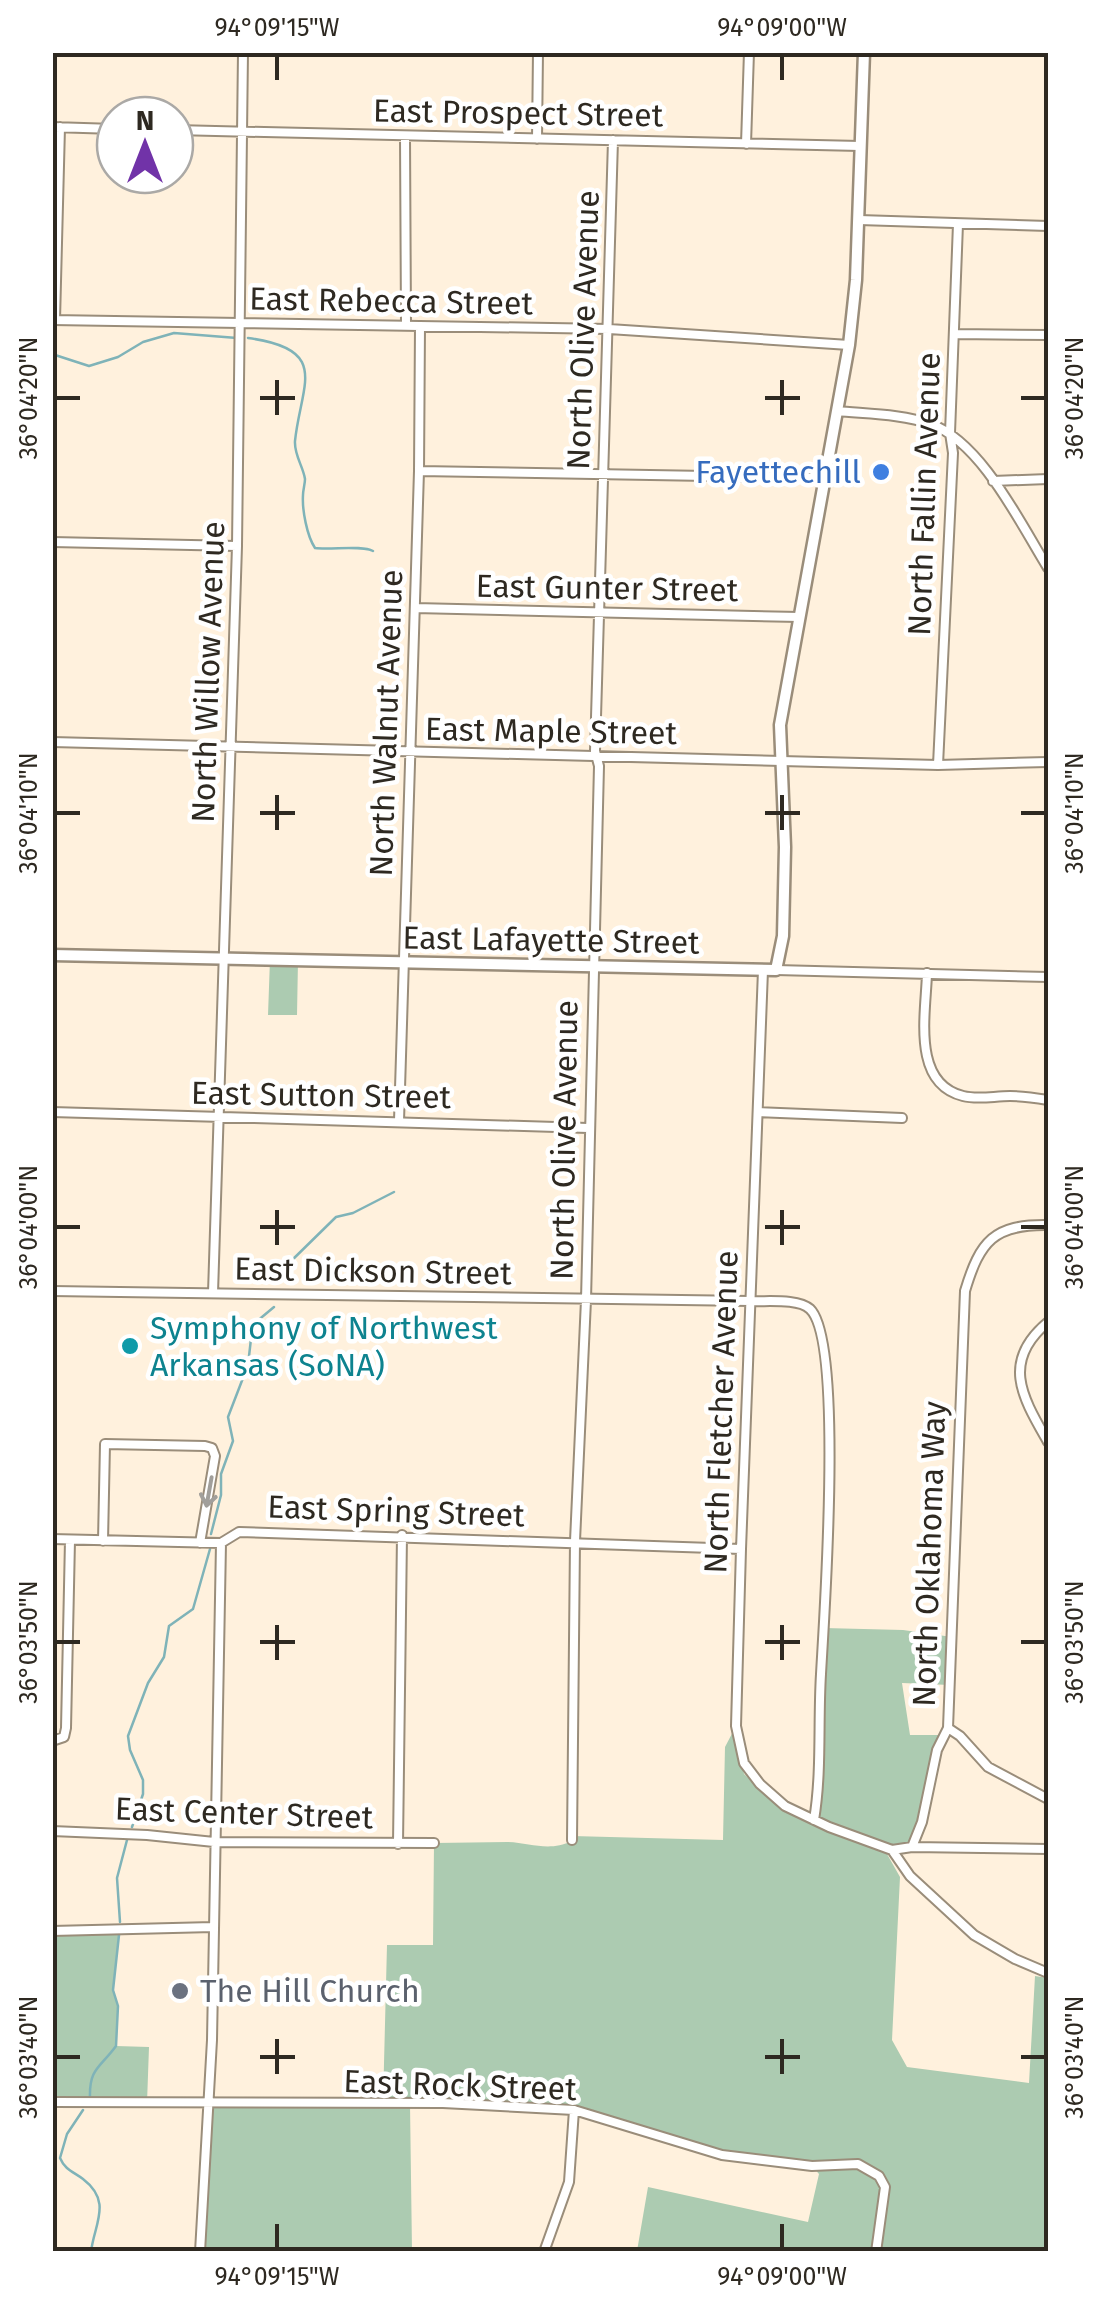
<svg xmlns="http://www.w3.org/2000/svg" width="1101" height="2304" font-family="'Fira Sans',sans-serif">
<style>
.green{fill:#accbb1}
.lines{fill:none;stroke-linecap:round;stroke-linejoin:round}
.stream{stroke:#7fb3b8;stroke-width:2.5}
.minor-casing{stroke:#9a8d7a;stroke-width:12}
.secondary-casing{stroke:#9a8d7a;stroke-width:15}
.minor{stroke:#fff;stroke-width:8}
.secondary{stroke:#fff;stroke-width:10}
.oneway{stroke:#a19f9b}
.ticks{fill:none;stroke:#2e2921;stroke-width:4}
.shop-dot{fill:#3f7fe0;stroke:#fff;stroke-width:4}
.culture-dot{fill:#0f9aa8;stroke:#fff;stroke-width:4}
.worship-dot{fill:#6b7280;stroke:#fff;stroke-width:4}
.labels{text-anchor:middle;stroke-width:9;stroke-linejoin:round;paint-order:stroke}
.street-label{font-size:32px;fill:#2e2921;stroke:#fff}
.shop-label{font-size:32px;fill:#366cbe;stroke:#fff;text-anchor:end}
.culture-label{font-size:32px;fill:#0d838f;stroke:#fff;text-anchor:start}
.worship-label{font-size:32px;fill:#5b616d;stroke:#fff;text-anchor:start}
.neatline{fill:none;stroke:#2e2921;stroke-width:4}
.ticks-label{font-size:25px;text-anchor:middle;fill:#2e2921}
</style>
<rect width="100%" height="100%" fill="#fff1dd"/>
<path class="green" d="M270 959 298 960 297 1015H268Z
M824 1628 903 1630 952 1637 950 1685 902 1683 910 1735H944L912 1847 892 1850 814 1820Z
M736 1726 744 1774 785 1812 887 1854 900 1877 892 2040 907 2067 1029 2083 1035 1976 1048 1978V2251H637L648 2187 808 2222 819 2174 812 2166 722 2155 574 2110 410 2104 412 2251 200 2252 207 2104 383 2103 387 1945H433L434 1843C459 1843 483 1842 508 1842 531 1843 549 1852 572 1841V1836L723 1840 725 1747Z
M119 1929 113 1990 118 2006 116 2046 149 2047 147 2103 53 2102 52 1931Z"/>
<g class="lines">
<path class="stream" d="M248 338C331 349 301 384 295 441 294 455 303 466 305 479 305 484 303 490 303 495 302 510 307 536 315 548 331 550 362 545 373 551
M52 354 89 366 118 357 143 342 174 333 237 338
M278 1282 286 1266 336 1217 353 1213 394 1192
M211 1534 221 1495V1474L233 1441 228 1417 248 1365 252 1330 256 1322 274 1307
M132 1827 143 1794V1780L130 1750 128 1736 148 1683 164 1657 169 1626 193 1609 210 1549
M120 1922 117 1878 127 1840
M90 2098C89 2068 100 2068 116 2046L118 2006 113 1990 119 1935
M83 2110 67 2134 60 2158C65 2170 74 2172 83 2179 113 2202 94 2224 91 2252"/>
<g class="minor-casing">
<path id="minor" d="M52 127 115 129
M175 130 860 146
M405 136 406 325
M537 139 538 52
M746 144 749 52
M859 220 1048 226
M52 320 609 329 849 345
M55 320 60 127
M956 334 1048 335
M837 411C868 414 902 414 931 424 982 443 1020 523 1048 568
M419 471 825 478
M993 481 1048 479
M52 542 237 546
M415 608 799 617
M52 742 938 765 1048 762
M938 765 953 453 950 433 958 224
M763 970 741 1549 736 1726 744 1763 760 1784 785 1806 829 1827 892 1850 910 1876 974 1935 1015 1959 1048 1973
M776 970 1048 977
M927 973C926 1013 911 1083 963 1096 978 1100 994 1096 1010 1096 1022 1096 1036 1098 1048 1100
M52 1112 588 1128
M758 1112 902 1118
M399 1121 419 471 420 326
M52 1291 750 1301C766 1302 798 1298 810 1309 844 1341 824 1618 821 1674 818 1723 822 1772 814 1820
M213 1293 237 546 243 52
M1048 1322C1000 1362 1023 1398 1048 1442
M52 1539 221 1543 239 1532 741 1549
M103 1541 105 1444 205 1446 212 1448 215 1456 200 1543
M948 1728 960 1736 988 1767 1048 1799
M52 1741 64 1737 66 1728 70 1540
M52 1831 147 1835 214 1842 434 1843
M572 1840 575 1541 586 1300 599 766 595 751 613 140
M398 1844 402 1535
M912 1847 922 1822 937 1750 948 1728 965 1291C980 1241 994 1224 1048 1225
M892 1850 912 1847 1048 1849
M52 1931 213 1927
M52 2102 443 2103 574 2110 722 2155 812 2166 858 2164 879 2176 885 2187 876 2252
M200 2252 212 2040 221 1543
M544 2252 569 2182 574 2110"/>
</g>
<g class="secondary-casing">
<path id="secondary" d="M52 955 776 970 783 936 785 847 780 725 849 345 856 280 864 52"/>
</g>
<use href="#minor" class="minor"/>
<use href="#secondary" class="secondary"/>
</g>
<defs><path id="oneway-shaft" d="M-6 0H5M1.5-3L5.5 0L1.5 3" fill="none" stroke-width="1.6" stroke-linecap="round" stroke-linejoin="round" transform="scale(2.5)"/></defs>
<use class="oneway" href="#oneway-shaft" transform="translate(209 1492) rotate(100)"/>
<path class="ticks" d="M277 55V80M782 55V80M277 380V415M782 380V415M55 398H80M260 398H295M765 398H800M1021 398H1046M277 795V830M782 795V830M55 813H80M260 813H295M765 813H800M1021 813H1046M277 1210V1245M782 1210V1245M55 1227H80M260 1227H295M765 1227H800M1021 1227H1046M277 1625V1660M782 1625V1660M55 1642H80M260 1642H295M765 1642H800M1021 1642H1046M277 2039V2074M782 2039V2074M55 2057H80M260 2057H295M765 2057H800M1021 2057H1046M277 2224V2249M782 2224V2249"/>
<circle class="shop-dot" cx="881" cy="472" r="10"/>
<circle class="culture-dot" cx="130" cy="1346" r="10"/>
<circle class="worship-dot" cx="180" cy="1991" r="10"/>
<g class="labels">
<g class="street-label">
<text transform="translate(518 113) rotate(1)" y="11">East Prospect Street</text>
<text transform="translate(391 301) rotate(1)" y="11">East Rebecca Street</text>
<text transform="translate(583 330) rotate(-88)" y="11">North Olive Avenue</text>
<text transform="translate(924 494) rotate(-88)" y="11">North Fallin Avenue</text>
<text transform="translate(607 588) rotate(1)" y="11">East Gunter Street</text>
<text transform="translate(208 672) rotate(-88)" y="11">North Willow Avenue</text>
<text transform="translate(386 723) rotate(-88)" y="11">North Walnut Avenue</text>
<text transform="translate(551 731) rotate(1)" y="11">East Maple Street</text>
<text transform="translate(551 940) rotate(1)" y="11">East Lafayette Street</text>
<text transform="translate(321 1095) rotate(1)" y="11">East Sutton Street</text>
<text transform="translate(564 1140) rotate(-89)" y="11">North Olive Avenue</text>
<text transform="translate(373 1271) rotate(1)" y="11">East Dickson Street</text>
<text transform="translate(721 1412) rotate(-88)" y="11">North Fletcher Avenue</text>
<text transform="translate(396 1511) rotate(2)" y="11">East Spring Street</text>
<text transform="translate(929 1554) rotate(-88)" y="11">North Oklahoma Way</text>
<text transform="translate(244 1813) rotate(2)" y="11">East Center Street</text>
<text transform="translate(460 2085) rotate(2)" y="11">East Rock Street</text>
</g>
<g class="shop-label">
<text x="861" y="483">Fayettechill</text>
</g>
<g class="culture-label">
<text x="150" y="1339">Symphony of Northwest<tspan x="150" dy="37">Arkansas (SoNA)</tspan></text>
</g>
<g class="worship-label">
<text x="200" y="2002">The Hill Church</text>
</g>
</g>
<rect width="1101" height="2304" fill="none" stroke="#ffffff" stroke-width="110"/>
<g transform="translate(145 145)"><circle r="48" fill="#ffffff" stroke="#aba9a6" stroke-width="2.5"/>
<path d="M0-8L18 38L0 25L-18 38Z" fill="#7133a8"/>
<text y="-15" font-size="28" font-weight="bold" text-anchor="middle" fill="#2e2921">N</text>
</g>
<rect x="55" y="55" width="991" height="2194" class="neatline"/>
<g class="ticks-label">
<text x="277" y="36">94°09'15"W</text>
<text x="782" y="36">94°09'00"W</text>
<text transform="translate(28 398) rotate(-90)" y="9">36°04'20"N</text>
<text transform="translate(1074 398) rotate(-90)" y="9">36°04'20"N</text>
<text transform="translate(28 813) rotate(-90)" y="9">36°04'10"N</text>
<text transform="translate(1074 813) rotate(-90)" y="9">36°04'10"N</text>
<text transform="translate(28 1227) rotate(-90)" y="9">36°04'00"N</text>
<text transform="translate(1074 1227) rotate(-90)" y="9">36°04'00"N</text>
<text transform="translate(28 1642) rotate(-90)" y="9">36°03'50"N</text>
<text transform="translate(1074 1642) rotate(-90)" y="9">36°03'50"N</text>
<text transform="translate(28 2057) rotate(-90)" y="9">36°03'40"N</text>
<text transform="translate(1074 2057) rotate(-90)" y="9">36°03'40"N</text>
<text x="277" y="2285">94°09'15"W</text>
<text x="782" y="2285">94°09'00"W</text>
</g>
</svg>
